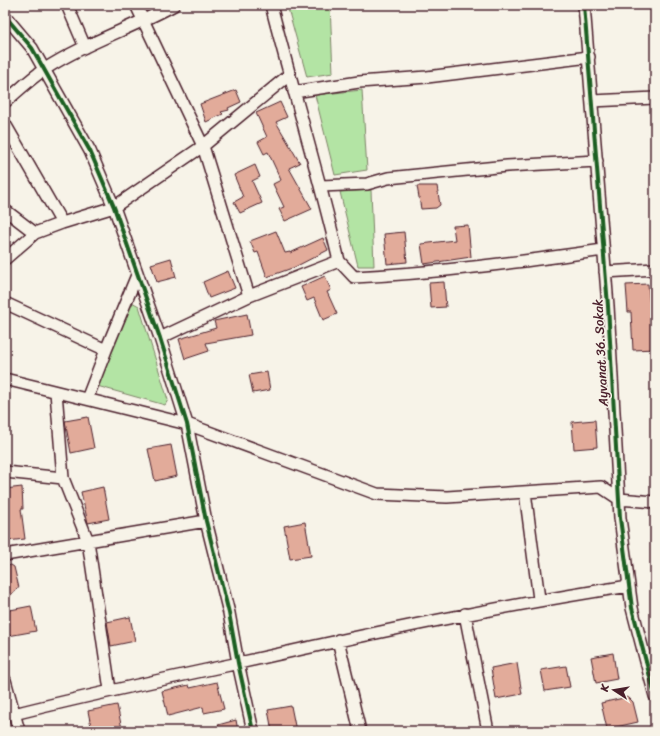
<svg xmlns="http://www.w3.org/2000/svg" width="660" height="736" font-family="Sriracha,sans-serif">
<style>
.green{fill:#b3e4a4;stroke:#7e8268}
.building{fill:#e2ab9a;stroke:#4a1f2b}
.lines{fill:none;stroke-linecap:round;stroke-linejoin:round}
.minor-casing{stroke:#4a1f2b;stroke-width:14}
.minor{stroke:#f7f3e8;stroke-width:11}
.cycleway-casing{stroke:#f7f3e8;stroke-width:6}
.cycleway{stroke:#1b5e20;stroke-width:4}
.labels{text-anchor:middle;stroke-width:3;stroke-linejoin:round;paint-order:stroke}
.street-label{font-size:13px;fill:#4a1f2b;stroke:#f7f3e8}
</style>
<rect width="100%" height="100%" fill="#f7f3e8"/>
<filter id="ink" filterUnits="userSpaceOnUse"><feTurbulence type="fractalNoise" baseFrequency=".025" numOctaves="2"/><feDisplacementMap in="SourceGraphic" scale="8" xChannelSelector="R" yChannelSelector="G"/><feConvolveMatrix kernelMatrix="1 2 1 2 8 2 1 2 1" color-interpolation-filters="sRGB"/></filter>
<g filter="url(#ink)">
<!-- green -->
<path class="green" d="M287,5H330L333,73L307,77Z
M362,90L367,170L335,175L315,95Z
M371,190L374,266H358L340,192Z
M130,301L139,306L168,400L165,405L97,386Z"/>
<!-- building -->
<path class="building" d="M236,90L241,102L228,108L229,110L221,112L223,114L206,122L200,104Z
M280,102L287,117L276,122L300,163L289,168L312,209L285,221L279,209L284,207L273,184L281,180L268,152L264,154L258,142L267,137L256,113Z
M255,165L260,177L252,181L262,203L240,213L234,202L243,197L234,175Z
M417,186H437L440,205L436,208L421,209Z
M468,225L471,257L424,264L421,244L455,240L453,226Z
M276,231L285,253L290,252V253L323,238L328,250L295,267L267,277L258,252L255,253L250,241Z
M404,232L407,262L387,264L384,234Z
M171,258L176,277L157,282L151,264Z
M228,271L235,288L209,298L203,282Z
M325,276L331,290L327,292L337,314L323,320L314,298L307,301L301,287Z
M444,282L446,307L431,308L429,283Z
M648,284L651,321H653L655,349L633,350L631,312H628L626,285Z
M247,314L251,335L206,343L209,351L185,359L179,339L216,328L214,321Z
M267,372L270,390L253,393L249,375Z
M88,417L94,448L71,453L65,421Z
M595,420L597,447L574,449L572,422Z
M171,445L177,476L155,481L148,449Z
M22,487L23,509H21L25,539L7,541L5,522V489Z
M103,487L109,519L88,523L81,492Z
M305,522L311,556L290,559L284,526Z
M11,565L14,567L19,588H17L5,602V567Z
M31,606L36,631L8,636L5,611Z
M130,617L135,641L111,646L107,622Z
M613,653L617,679L596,683L591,657Z
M517,663L522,694L496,699L491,668Z
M566,666L570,687L545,691L541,670Z
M217,682L224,709L204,713L203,707L168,716L162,691L189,685L190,688Z
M628,697L633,702L638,722L607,729L601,703Z
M117,705L122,729L111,731H92L88,711Z
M291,706L296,731H272L268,710Z
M236,720L238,731H220L218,725Z"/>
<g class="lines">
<defs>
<path id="minor" d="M67,5L85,47
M136,5L203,146L249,296
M584,5L608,306L620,518L632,608L655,696
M5,16L32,48L90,151L114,207L160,338L187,424L206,521L229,613L238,663L253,731
M294,92L359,82L427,77L589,57
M592,101L655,98
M5,102C18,91 31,78 45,69C85,43 132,28 174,5
M5,124L62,223
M321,186L367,184L388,178L507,166L597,161
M5,210L35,233
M5,259L35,233L62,223L114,207L203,146L289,75
M339,261L354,277C438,273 520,262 603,250
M605,272L655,269
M5,303L106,350L87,399
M160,338L249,296L339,261C319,175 293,91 271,5
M106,350L137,275
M5,379L187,424L377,494L447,497L601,487L619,499L655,502
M56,392L63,478L88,541L110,690
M5,472L63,478
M525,492L539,599
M5,555L206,521
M465,614L488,731
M338,640L360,731
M5,680L19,731
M14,714C89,695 164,679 239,663C368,634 498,606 629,586"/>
</defs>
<!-- minor casing -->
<use href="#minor" class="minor-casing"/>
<!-- minor -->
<use href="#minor" class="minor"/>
<defs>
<path id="cycleway" d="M584,5L608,306L620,518L632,608L655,696
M5,16L32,48L90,151L114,207L160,338L187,424L206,521L229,613L238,663L253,731"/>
</defs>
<!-- cycleway casing -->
<use href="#cycleway" class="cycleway-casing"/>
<!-- cycleway -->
<use href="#cycleway" class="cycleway"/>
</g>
</g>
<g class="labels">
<!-- street labels -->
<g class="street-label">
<text transform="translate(600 353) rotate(-93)" y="5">Ayvanat 36. Sokak</text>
</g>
</g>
<!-- margin -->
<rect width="660" height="736" fill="none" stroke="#f7f3e8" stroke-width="20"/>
<rect x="10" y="10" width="640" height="716" fill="none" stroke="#4a1f2b" stroke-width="1.5" filter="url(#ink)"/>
<!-- north arrow -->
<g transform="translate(614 690) rotate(282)" stroke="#f7f3e8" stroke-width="3" paint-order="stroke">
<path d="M0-3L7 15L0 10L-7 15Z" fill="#4a1f2b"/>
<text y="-6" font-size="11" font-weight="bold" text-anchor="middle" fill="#4a1f2b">K</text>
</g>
</svg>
